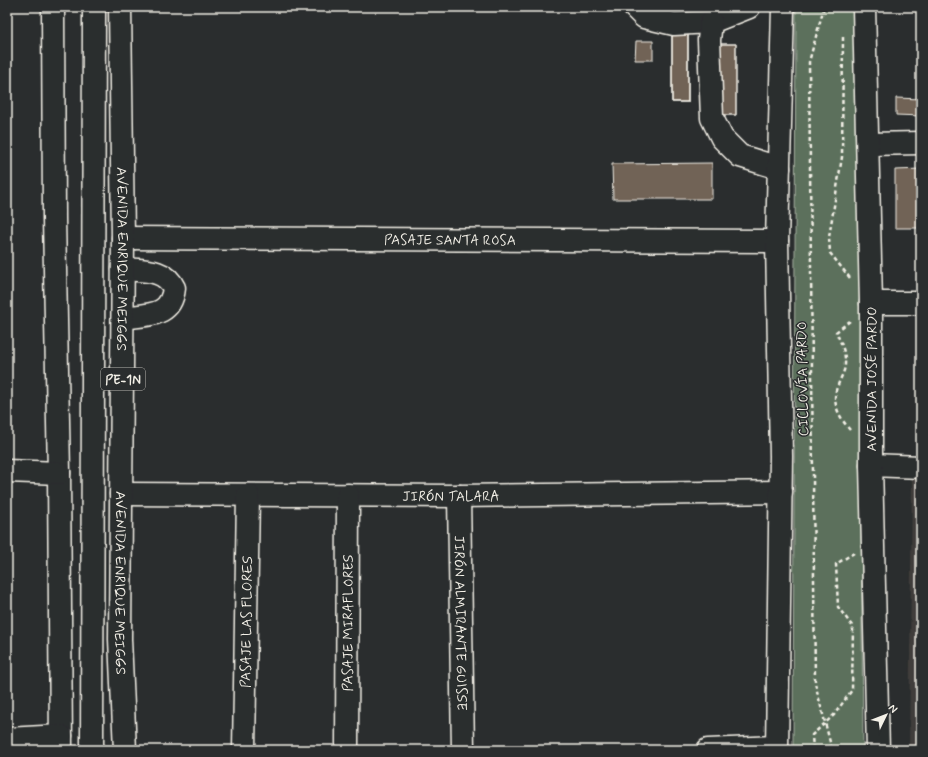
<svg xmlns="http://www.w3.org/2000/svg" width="928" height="757" font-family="Mynerve,sans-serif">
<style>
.built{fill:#3f3d3a}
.green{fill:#5b705c;stroke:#a8b0a2}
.building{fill:#716357;stroke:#f4f1e8}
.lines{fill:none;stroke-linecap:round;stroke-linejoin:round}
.minor-casing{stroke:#f4f1e8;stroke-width:25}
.major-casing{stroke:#f4f1e8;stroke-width:25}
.highway-casing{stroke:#f4f1e8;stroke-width:25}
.path{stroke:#f4f1e8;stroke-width:2.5;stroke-dasharray:4 3;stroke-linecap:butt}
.minor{stroke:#2a2d2e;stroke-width:22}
.major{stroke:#2a2d2e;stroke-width:22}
.highway{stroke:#2a2d2e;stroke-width:22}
.labels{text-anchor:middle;stroke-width:3;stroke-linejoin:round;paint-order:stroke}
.shield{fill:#2a2d2e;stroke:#b7b6b0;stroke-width:1}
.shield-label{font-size:13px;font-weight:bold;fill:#f4f1e8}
.street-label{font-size:14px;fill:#f4f1e8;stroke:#2a2d2e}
</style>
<rect width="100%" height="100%" fill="#2a2d2e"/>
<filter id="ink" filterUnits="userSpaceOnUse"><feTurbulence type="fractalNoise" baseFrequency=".025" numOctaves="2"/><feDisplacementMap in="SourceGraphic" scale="8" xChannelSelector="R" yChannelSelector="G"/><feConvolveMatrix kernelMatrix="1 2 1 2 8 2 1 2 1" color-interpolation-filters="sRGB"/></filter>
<g filter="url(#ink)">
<!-- built -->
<path class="built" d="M912,477H921V750H909Z"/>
<!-- green -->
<path class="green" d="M796,7H857L863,750H793Z"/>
<!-- building -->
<path class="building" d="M672,31H688V102H672Z
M672,31H688V102H672Z
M672,31H688V102H672Z
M636,41H653V60H635Z
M720,44H736V115H720Z
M720,44H736V115H720Z
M896,98L921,99V116L896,115Z
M712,163V199H613L612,164Z
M921,169V228H895V170Z"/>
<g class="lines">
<defs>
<g id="minor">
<path d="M53,7L54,218L59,473L61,750"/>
<path d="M634,7L644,17L674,24L711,22L749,7"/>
<path d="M711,22L709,40L712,118L722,138L740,156L779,168"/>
<path d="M868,144L921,143"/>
<path id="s1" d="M123,238L777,241"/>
<path d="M123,269C143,271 165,268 174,288C171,318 147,314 123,318"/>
<path d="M871,303H921"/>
<path d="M871,465L921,467"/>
<path d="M7,471L59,473"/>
<path id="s2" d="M121,494L459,496L781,492"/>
<path id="s3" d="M459,496L463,750"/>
<path d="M7,739L61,736"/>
<path id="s4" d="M244,750L248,495"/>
<path id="s5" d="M347,750L348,495"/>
<path d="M708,750L777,747"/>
</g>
<path id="major" d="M864,7L871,303V465L878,750
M777,750L781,456L777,241L783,7"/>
<g id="highway">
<path id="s6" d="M120,7L123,238L120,639L125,750"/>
<path d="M92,750L94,7"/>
</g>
</defs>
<!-- minor casing -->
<use href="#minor" class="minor-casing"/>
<!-- major casing -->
<use href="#major" class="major-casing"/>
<!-- highway casing -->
<use href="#highway" class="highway-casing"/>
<!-- path -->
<path class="path" d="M824,7L809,62L815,683L832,750
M843,37L842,157L829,237L830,253L850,278
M850,430C840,418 830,402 838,385C840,379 845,371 845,365C846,352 841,343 836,332L850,321
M813,750L812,735L834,715L852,690L853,627L838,607L836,564L854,553"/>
<!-- minor -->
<use href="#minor" class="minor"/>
<!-- major -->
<use href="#major" class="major"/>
<!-- highway -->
<use href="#highway" class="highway"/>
</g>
</g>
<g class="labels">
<!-- shield labels -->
<rect class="shield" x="101" y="368" width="44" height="22" rx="3"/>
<g class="shield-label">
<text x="123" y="384">PE-1N</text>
</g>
<!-- street labels -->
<g class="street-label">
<text dy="5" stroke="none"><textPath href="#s1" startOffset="327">PASAJE SANTA ROSA</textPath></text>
<text dy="5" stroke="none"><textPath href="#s6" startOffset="252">AVENIDA ENRIQUE MEIGGS</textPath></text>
<text transform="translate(802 379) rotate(-91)" y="5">CICLOVÍA PARDO</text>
<text transform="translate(871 379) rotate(-90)" y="5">AVENIDA JOSÉ PARDO</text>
<text dy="5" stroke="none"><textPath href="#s2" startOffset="330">JIRÓN TALARA</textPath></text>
<text dy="5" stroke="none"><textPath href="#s6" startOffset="576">AVENIDA ENRIQUE MEIGGS</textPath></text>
<text dy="5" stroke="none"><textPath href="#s4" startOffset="128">PASAJE LAS FLORES</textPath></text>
<text dy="5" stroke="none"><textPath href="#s5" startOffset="127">PASAJE MIRAFLORES</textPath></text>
<text dy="5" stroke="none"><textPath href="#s3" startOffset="127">JIRÓN ALMIRANTE GUISSE</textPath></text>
</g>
</g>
<!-- margin -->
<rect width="928" height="757" fill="none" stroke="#2a2d2e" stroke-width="24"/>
<rect x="12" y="12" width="904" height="733" fill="none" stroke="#f4f1e8" stroke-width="1.5" filter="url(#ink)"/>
<!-- north arrow -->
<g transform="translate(886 715) rotate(47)" stroke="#2a2d2e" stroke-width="3" paint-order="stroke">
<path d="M0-3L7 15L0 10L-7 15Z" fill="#f4f1e8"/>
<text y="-6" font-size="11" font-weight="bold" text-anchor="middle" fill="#f4f1e8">N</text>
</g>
</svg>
